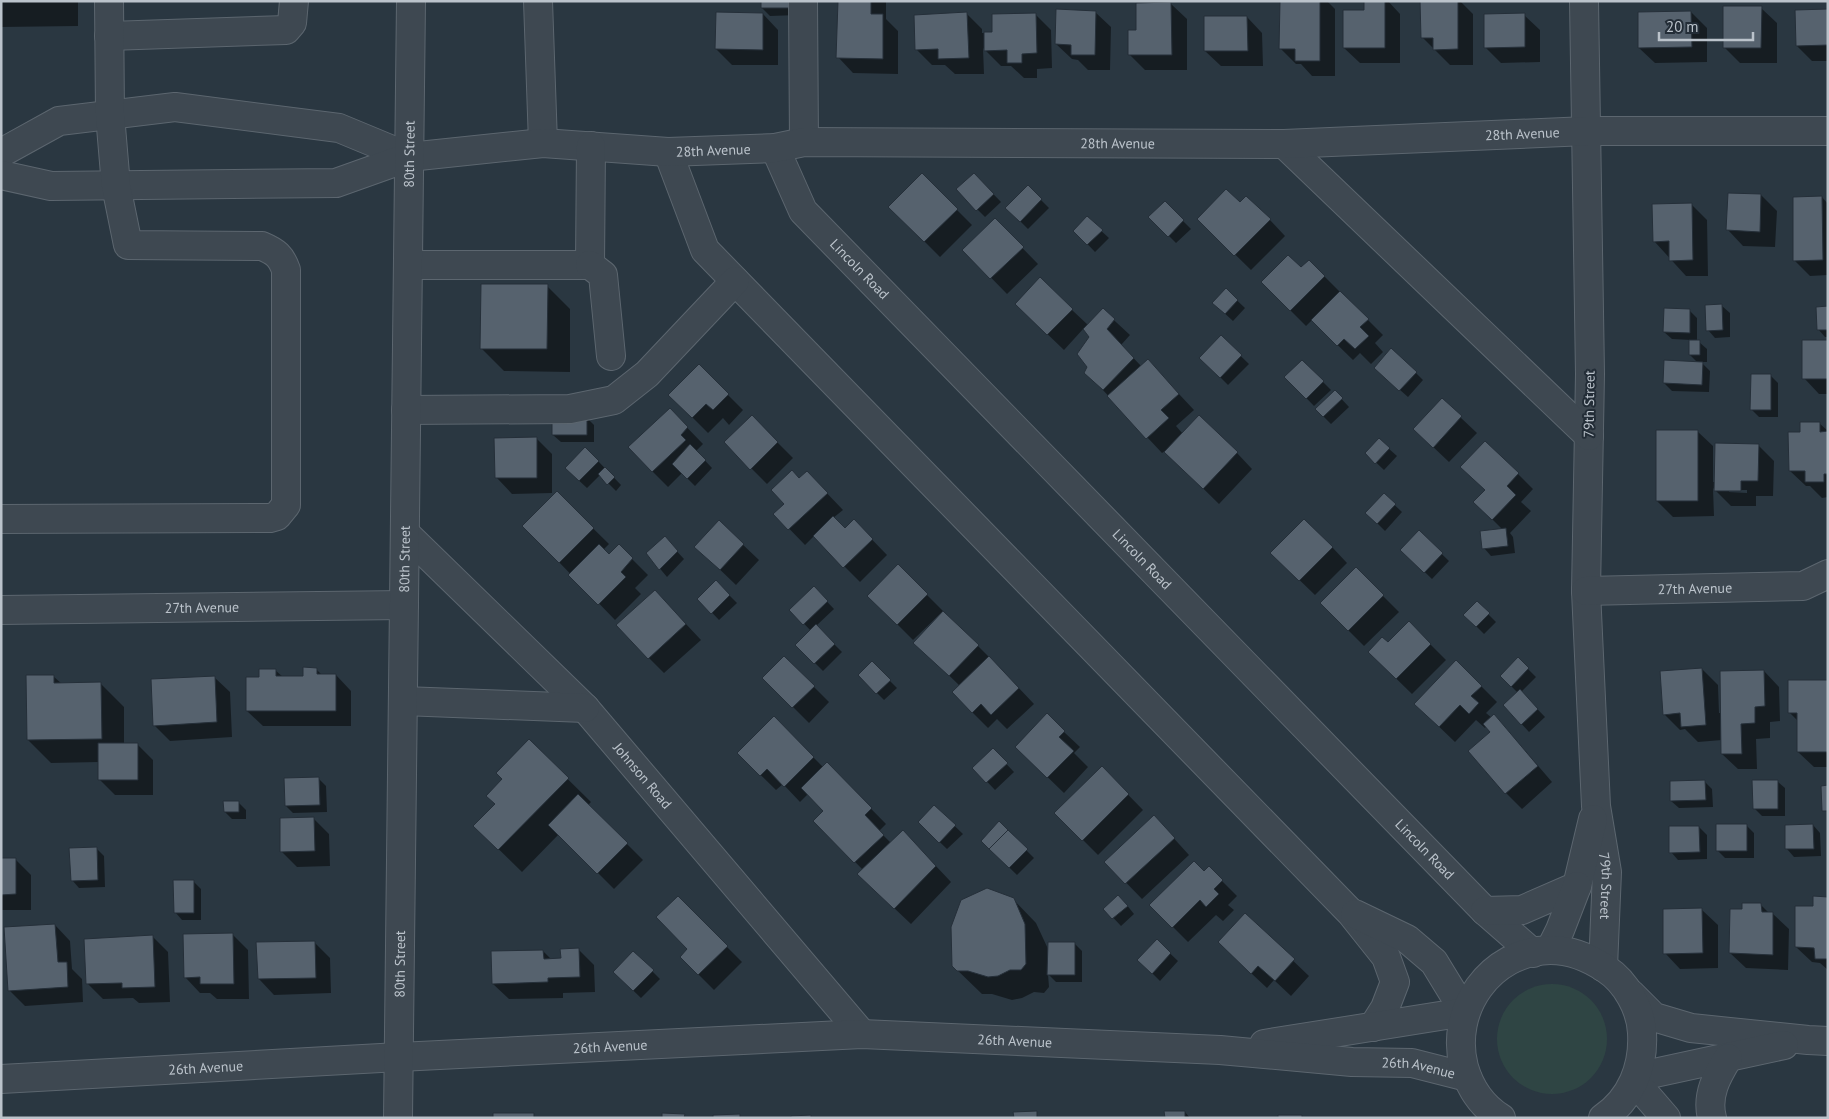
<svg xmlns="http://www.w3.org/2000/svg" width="1829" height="1119" font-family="'PT Sans',sans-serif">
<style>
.green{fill:#2f4544}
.shadow{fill:#0007;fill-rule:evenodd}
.building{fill:#56626e;stroke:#252f39}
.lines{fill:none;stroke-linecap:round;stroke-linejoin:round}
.minor-casing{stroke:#5c666f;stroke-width:30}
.minor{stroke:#3e4851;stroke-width:28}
.labels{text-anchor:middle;stroke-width:4;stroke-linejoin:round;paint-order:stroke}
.street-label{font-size:14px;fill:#bbc3cb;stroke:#232d37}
</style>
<rect width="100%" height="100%" fill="#2a3741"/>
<!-- green -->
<path class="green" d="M1497 1039a55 55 0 1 1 110 0a55 55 0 1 1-110 0Z"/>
<!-- shadow -->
<path class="shadow" d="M1,1H78V26L1,27Z
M797,1L798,15L770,16L762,8Z
M839,1H886V19L898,31V74L853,73L838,57Z
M1281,1H1327L1335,9V76H1312L1301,64H1296L1281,49Z
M1365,1H1388L1400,14V63H1360L1344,48L1365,11Z
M1421,1H1460L1473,14V65H1450L1422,37Z
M1171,4L1187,19V70H1145L1130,55L1138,31Z
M1761,8L1777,23V63H1740L1724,47Z
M1828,11V61H1812L1797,46Z
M1095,12L1111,27L1110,70H1088L1078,60L1072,59L1056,44Z
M1691,12L1707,28V62L1655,63L1639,48Z
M763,14L778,30V65H732L716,49Z
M967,14L982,29V33H994L1035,14L1051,30L1052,68L1037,69V78H1024L1011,66H1001L983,48L984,74H955L945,65H932L917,50Z
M1524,15L1540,30V62L1501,63L1486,48Z
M1247,17L1262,33L1263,66H1221L1205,51Z
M974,174L1001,202L985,217L958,190Z
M922,175L972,225L940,257L890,207Z
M1028,187L1049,208L1028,229L1007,208Z
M1761,195L1777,211L1775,247L1743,246L1728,230Z
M1822,197L1828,204V275L1810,276L1794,260Z
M1165,203L1191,229L1176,243L1150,217Z
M1240,204L1270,220L1285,236L1251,270L1199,219Z
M1691,204L1707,220L1708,276H1686L1654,241Z
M1087,218L1109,238L1095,252L1075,231Z
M995,220L1038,264L1007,294L964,250Z
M1309,261L1383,335L1375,343L1383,352L1371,364L1360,353L1353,360L1312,320L1306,326L1262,282L1301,269Z
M547,286L570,309V372L504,371L481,348Z
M1226,290L1245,308L1233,321L1221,310Z
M1016,304L1072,310L1088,325L1103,310L1130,335L1121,345L1142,367L1148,361L1194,410L1176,426L1183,434L1237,453L1252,469L1219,504L1165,451L1162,453L1101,388L1089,367L1091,337L1084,328L1064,350Z
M1722,306L1730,313V337L1715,338L1708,330Z
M1828,307V337H1825L1818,329Z
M1690,311L1697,318V341L1699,342L1707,349V362H1701L1710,371L1709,392L1672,391L1664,383L1698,363L1690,355L1691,340L1672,339L1664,332Z
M1221,337L1249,364L1228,385L1201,358Z
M1828,341V394H1819L1804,378Z
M1302,361L1331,390L1314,406L1286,377Z
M699,366L743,410L729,425L723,418L708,433L670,395Z
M1416,373L1423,380L1408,397L1383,375Z
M1770,375L1778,383V417H1759L1751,409Z
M1335,392L1349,407L1331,424L1316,409Z
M1442,400L1477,433L1449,462L1430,444Z
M670,410L703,444L696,451L712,468L695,486L682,473L668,487L652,471Z
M586,417L594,425V442H561L553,435Z
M752,417L793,458L767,484L725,442Z
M1819,423L1828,431V497L1822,498L1810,486H1806L1790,471L1801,433Z
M1697,431L1713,446V482H1716L1758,445L1774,461L1773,496H1756V506H1731L1713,488L1714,516L1673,517L1657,501ZM1729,490H1747V493L1729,492Z
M536,438L552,454V493L512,494L497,478Z
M1379,440L1397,456L1384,470L1366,453Z
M598,461L621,485L616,491L600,475L587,488L574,476Z
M1518,474L1533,489L1521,502L1531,511L1510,533L1513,537L1515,553L1491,556L1484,548L1503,530L1475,502Z
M799,480L822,488L843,510L833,518L845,530L854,521L887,555L860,582L814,536L805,545L775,514L786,504Z
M557,493L609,544L603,550L609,556L619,546L648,575L635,588L641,594L615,620L524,526Z
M1384,495L1402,512L1385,531L1367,513Z
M719,522L759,560L736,585L712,562Z
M1419,532L1449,561L1432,579L1402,550Z
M672,546L684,559L667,577L647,553Z
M1332,547L1347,563L1315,595L1287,568Z
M898,566L993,661L1034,704L1007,729L997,719L988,728L972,712L960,686L931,658L941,615L940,614L913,640L869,596Z
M1356,569L1399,612L1364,646L1321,603Z
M716,582L737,603L719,620L699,599Z
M814,588L834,609L816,626L842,652L823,671L797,645L811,631L791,610Z
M1477,603L1496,622L1484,634L1465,615Z
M670,607L701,640L664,673L649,658Z
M1409,623L1446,660L1412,694L1369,652L1388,644Z
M784,657L829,702L809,723L764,678Z
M1518,659L1536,677L1521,692L1545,717L1529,732L1505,706L1518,693L1501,676Z
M872,663L897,688L884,700L859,675Z
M316,669L322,675H336L351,691V726H263L247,711L275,670L283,677H304Z
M1702,669L1718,685L1719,713H1722L1764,671L1779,687L1780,721L1770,722V738L1756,739L1757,769H1738L1722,754V740L1698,742L1685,729L1680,730L1664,714Z
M53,676L62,684H101L124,707V745H138L153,760V795H115L99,779V762L51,763L28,740Z
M214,677L230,692L232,737L170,741L154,725Z
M1828,682V767H1814L1798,752L1799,722L1789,712Z
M1481,686L1497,702L1486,713L1492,718L1493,716L1509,732L1552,782L1522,809L1506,793L1492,732L1487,726L1485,728L1476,720L1455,742L1431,719Z
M774,718L824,768L827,764L886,824L879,831L891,843L903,831L951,882L911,924L874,889L863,870L815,821L825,811L808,794L800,802L783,784L776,790L738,753Z
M1064,732L1080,747L1074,753L1088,767L1064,793L1032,762Z
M529,741L591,802L588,805L643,860L614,889L559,834L522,872L475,826L496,804L504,779Z
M993,750L1014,772L995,790L974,768Z
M1102,768L1143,810L1098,855L1056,813Z
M318,778L326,786L327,812L293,813L286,806Z
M1777,781L1785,788V816H1762L1754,808Z
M1705,782L1712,789L1713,807L1679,808L1671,801Z
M238,802L246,810V819H232L225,812Z
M934,806L963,834L947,849L919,822Z
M314,819L329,834L330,866L297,867L281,851Z
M999,823L1034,858L1017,875L982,841Z
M1813,825L1820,833L1821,856L1794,857L1787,849Z
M1747,826L1754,833V858H1725L1717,850Z
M1699,827L1707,835V859L1678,860L1671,852Z
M1169,833L1189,855L1142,899L1106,862Z
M96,848L104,856L105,887L79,888L72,880Z
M1,849L2,859H15L31,875V910H1Z
M1209,868L1237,896L1228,905L1234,910L1223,921L1216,915L1188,942L1151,905L1204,873Z
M194,882L201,889V920H182L175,912Z
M678,898L742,962L714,990L681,957L689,949Z
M1828,898V970L1820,963L1812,962L1796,947L1814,908Z
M1013,899L1036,923L1049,951L1074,943L1082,951V982H1056L1048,974L1049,987L1044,993L1034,992L1022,998L1012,1000L992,994H982L953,966Z
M1126,904L1134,914L1121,926L1105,909Z
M1761,905L1770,914H1773L1789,929L1788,970L1746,968L1730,953L1744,910Z
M1702,910L1718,925V968L1680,969L1665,953Z
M1245,915L1309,976L1291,996L1274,980L1267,988L1235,958Z
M55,925L70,941L72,969L82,979L83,1002L25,1006L9,990Z
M232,934L248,950L249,999H217L210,993H200L185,977Z
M152,936L168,952L170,1002L139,1003L133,998L103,999L88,984Z
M1157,941L1178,961L1160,981L1139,960Z
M314,942L330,958L331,993L274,995L259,979Z
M578,949L594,965L595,992L563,993V998L509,999L493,984L543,951L552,960H562Z
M633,952L660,979L641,998L614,972Z
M1185,1112L1190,1118H1166Z"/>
<!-- building -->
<path class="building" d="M761,1H790L791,8H761Z
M838,1H871V14H883V59L836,58Z
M1280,1H1320V61H1295V49H1279Z
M1364,1H1385V48H1343V10H1364Z
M1420,1H1458V49L1433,50V38H1421Z
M1171,2L1172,55H1128V30H1136V3Z
M1723,6H1762L1761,48H1723Z
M1056,9L1096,11L1095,55H1071V45L1055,44Z
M1828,9V45L1796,46L1795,10Z
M1691,11L1692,47L1638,48V12Z
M716,12L763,13V50L715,49Z
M967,12L969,58L938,59V49L915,50L914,15Z
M1036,13L1037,53L1022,54V63H1007V50L984,51V32H992V14Z
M1525,13V47L1484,48V14Z
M1204,16H1247L1248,51H1204Z
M922,173L958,209L924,242L888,207Z
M974,173L994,194L976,211L956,189Z
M1028,185L1042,199L1020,222L1005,208Z
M1226,189L1240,202L1246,196L1271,219L1234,256L1197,219Z
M1728,193L1761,194L1760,232L1726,230Z
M1822,196L1823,260L1793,261V197Z
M1165,201L1184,220L1168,237L1148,217Z
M1692,203L1693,260L1669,261V241L1653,242L1652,204Z
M1087,216L1103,230L1087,245L1073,231Z
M995,218L1024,247L990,279L962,250Z
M1288,255L1301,267L1309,260L1325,276L1290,311L1261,282Z
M1040,277L1073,309L1047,335L1015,304Z
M481,284H548L547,349H480Z
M1226,288L1238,300L1225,314L1212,303Z
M1340,291L1369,319L1360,327L1369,336L1355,349L1344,339L1337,346L1311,320Z
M1722,304L1723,330L1706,331L1705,305Z
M1828,306V330H1817L1816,307Z
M1103,308L1115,319L1107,329L1134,358L1103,390L1084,373L1087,367L1077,354L1089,337L1083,329Z
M1664,308L1690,309V333L1663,332Z
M1221,335L1242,355L1220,378L1199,358Z
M1689,340H1700V355H1689Z
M1802,340H1828V379H1802Z
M1391,348L1417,372L1399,391L1374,368Z
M1148,359L1179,394L1161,410L1169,418L1146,439L1107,396Z
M1302,360L1324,381L1306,399L1284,377Z
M1664,360L1703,362L1702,385L1663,383Z
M699,364L729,394L713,410L706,404L692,418L668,395Z
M1751,374H1771V410H1750Z
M1335,390L1343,398L1323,417L1315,409Z
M1442,398L1462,416L1433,448L1413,429Z
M670,408L688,427L681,435L686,440L652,472L628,447Z
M752,415L778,442L750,470L724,442Z
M1199,415L1238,452L1203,489L1164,452Z
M552,416H587V435H552Z
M1800,422H1820V432L1828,431V474H1824V482H1805V471H1789L1788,432H1800Z
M1656,430H1698V501H1656Z
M537,437V478H495L494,438Z
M1379,438L1390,448L1375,464L1365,453Z
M1485,441L1519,473L1507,486L1516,495L1492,520L1473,502L1485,490L1460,467Z
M1715,443L1759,444L1758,481H1741V491H1714Z
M690,444L706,460L687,479L672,464Z
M585,447L599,461L579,481L565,468Z
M605,467L615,477L607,485L598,474Z
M792,470L799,478L807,471L828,493L788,530L773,514L784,504L771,490Z
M557,491L594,528L559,563L522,526Z
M1384,493L1396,504L1377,524L1365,513Z
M833,516L845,528L854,519L873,539L843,568L813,536Z
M1304,519L1333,547L1299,581L1270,553Z
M719,520L744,544L720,570L694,547Z
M1506,528L1508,546L1482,549L1480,531Z
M1419,530L1443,553L1424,573L1400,550Z
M665,536L678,551L659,570L646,553Z
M599,544L609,554L619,544L633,558L621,572L626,577L598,605L568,575Z
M898,564L928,594L897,625L867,596Z
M1356,567L1384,595L1348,631L1320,603Z
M716,580L730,595L711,614L697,599Z
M814,586L828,601L803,625L789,610Z
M655,590L686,624L648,659L616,625Z
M1477,601L1490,613L1476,627L1463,615Z
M943,611L979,645L949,676L913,643Z
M1409,621L1431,644L1396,679L1368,652L1382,637L1388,642Z
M816,624L835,644L814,664L795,645Z
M784,656L815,686L792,708L762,678Z
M989,656L1019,688L991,715L981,704L972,713L952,692Z
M1518,657L1529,668L1511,687L1500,676Z
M1456,660L1482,686L1471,696L1479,703L1469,714L1460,705L1439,727L1414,704Z
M872,661L891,680L876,694L858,675Z
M303,667L317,668V674H336V711H246V677H259V669H276V676H303Z
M1702,668L1706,725L1681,727L1680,713L1663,715L1660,671Z
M1764,670L1765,706L1755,707V723L1741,724L1742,754H1721L1720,671Z
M26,675H54V683L101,682L102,739L27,740Z
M215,676L217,722L153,726L151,679Z
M1788,680H1828V752H1797V713H1788Z
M1520,689L1538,709L1521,725L1503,705Z
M1047,713L1065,731L1059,737L1074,751L1047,778L1015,747Z
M1494,714L1538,766L1505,794L1468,751L1490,732L1483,724Z
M774,716L814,757L784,787L767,769L760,776L737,753Z
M529,739L569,778L498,850L473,826L495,804L486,796L502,779L496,773Z
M98,743H138V780H98Z
M993,748L1008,763L986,783L972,768Z
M827,762L872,808L865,815L884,835L854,863L813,821L823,811L801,788Z
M1102,766L1129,794L1082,841L1054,813Z
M319,777L320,805L285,806L284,778Z
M1705,780L1706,800L1670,801V781Z
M1752,780H1778V809H1753Z
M1828,785V811H1822L1821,786Z
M578,794L628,843L597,874L548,825Z
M223,801H239V812H224Z
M934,805L956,825L939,843L918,822Z
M1154,815L1175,838L1125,884L1104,862Z
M314,817L315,851L280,852V818Z
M999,821L1008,830L989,849L981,841Z
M1716,824H1747V851H1716Z
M1813,824L1814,849H1785V825Z
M1669,826H1699L1700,852L1669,853Z
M903,830L936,866L894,909L857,874Z
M1008,830L1028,849L1009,868L989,849Z
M97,847L98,880L71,881L69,848Z
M1,858H16V894L1,895Z
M1194,861L1204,871L1209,866L1223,880L1214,889L1219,894L1206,907L1200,900L1172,928L1149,905Z
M173,880H194V913H174Z
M987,888L1014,898L1025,924L1026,964L1021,970H1010L998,976L988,977L968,971H957L952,966L951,927L961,900Z
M1118,895L1128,906L1112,919L1103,909Z
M678,896L728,946L698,975L680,957L687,949L656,917Z
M1813,896L1828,897V959H1815L1814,948L1795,947V906H1813Z
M1742,903H1761L1762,912H1773V955L1729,953L1730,909H1742Z
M1702,908L1703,953L1663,954V909Z
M1245,913L1295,959L1275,981L1258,966L1251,974L1218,942Z
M55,924L58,962H67L68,987L8,991L4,927Z
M233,933L234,984H200V977L184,978L183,934Z
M153,935L155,987L122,988V983L86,984L84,939Z
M1157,939L1171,953L1152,974L1137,960Z
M315,941L316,978L258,979L256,942Z
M1048,942H1075V975H1047Z
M579,948L580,977L548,978V982L492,984L491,951L543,950L544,959L561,958L560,949Z
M633,951L654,970L633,991L613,972Z
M1037,1111V1118H1014L1013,1112Z
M1164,1111H1185V1118H1165Z
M493,1113H534V1118H493Z
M662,1113L685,1114L684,1118H662Z
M740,1114V1118H713V1115Z
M811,1115V1118H791V1116Z
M1278,1115H1302V1118H1278Z"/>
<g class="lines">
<defs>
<g id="minor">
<path d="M538,1L543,143"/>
<path d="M803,1L804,142"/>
<path id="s1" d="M1584,1L1590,374L1586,591L1596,806L1607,872L1603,967"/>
<path d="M109,36L286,30L292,23L294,1"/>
<path d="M1284,144L1589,436"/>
<path id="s2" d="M775,148L803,211L1485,911L1533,953"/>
<path d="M668,152L705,250L1351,913L1386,957L1395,982L1385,1008L1373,1027"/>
<path d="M1,153L59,121L175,107L339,128L409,157"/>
<path id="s3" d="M1,175L51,186L336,183L409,157L543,143L668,152L775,148L804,142L1284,144L1587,131H1828"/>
<path d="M408,265H590L591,146"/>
<path d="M590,265L603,275L611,356"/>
<path d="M406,410L570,409L614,400L647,374L735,281"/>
<path d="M1,519L270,518L277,516L286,505V270C281,256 276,252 262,246L128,245L116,186L110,115L109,1"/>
<path id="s4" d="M405,533L585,708L862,1034"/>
<path id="s5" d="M1586,591L1803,586L1828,574"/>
<path id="s6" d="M1,610L404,605"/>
<path d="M403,701L585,708"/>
<path d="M1485,911L1522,910L1577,886L1593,819"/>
<path d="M1355,914L1407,939L1434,962L1456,998L1468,1006"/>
<path d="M1550,950L1560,930L1577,886"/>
<path d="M1631,994L1654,1017L1691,1028L1808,1040L1828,1041"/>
<path d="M1264,1044L1465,1012"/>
<path d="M1636,1077L1784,1045"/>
<path id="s7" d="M1,1079L399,1057L862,1034L1220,1050L1352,1062L1412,1063L1467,1077"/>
<path d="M1635,1082L1666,1118"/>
<path id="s8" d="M398,1118L411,1"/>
<path d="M1501,1118C1482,1106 1470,1088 1464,1067C1449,1010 1490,951 1550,950C1571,950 1590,958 1606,969C1626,982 1641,1009 1642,1033C1644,1067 1631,1099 1603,1118"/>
<path d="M1712,1118C1706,1095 1717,1076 1728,1058"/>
</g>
</defs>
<!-- minor casing -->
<use href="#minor" class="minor-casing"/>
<!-- minor -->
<use href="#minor" class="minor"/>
</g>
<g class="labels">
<!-- street labels -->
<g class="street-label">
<text dy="5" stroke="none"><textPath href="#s3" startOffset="1529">28th Avenue</textPath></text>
<text dy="5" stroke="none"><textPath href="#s3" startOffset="1124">28th Avenue</textPath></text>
<text dy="5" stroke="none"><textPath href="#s3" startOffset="719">28th Avenue</textPath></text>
<text dy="5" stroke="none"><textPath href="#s8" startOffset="964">80th Street</textPath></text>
<text dy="5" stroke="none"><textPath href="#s2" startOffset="150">Lincoln Road</textPath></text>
<text transform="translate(1589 404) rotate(-89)" y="5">79th Street</text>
<text dy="5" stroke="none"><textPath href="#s2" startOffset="555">Lincoln Road</textPath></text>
<text dy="5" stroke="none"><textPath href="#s8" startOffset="559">80th Street</textPath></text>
<text dy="5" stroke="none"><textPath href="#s5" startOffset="109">27th Avenue</textPath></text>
<text dy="5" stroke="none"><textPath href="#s6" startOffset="201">27th Avenue</textPath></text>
<text dy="5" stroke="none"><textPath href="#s4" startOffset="340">Johnson Road</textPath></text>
<text dy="5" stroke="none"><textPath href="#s2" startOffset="960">Lincoln Road</textPath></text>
<text dy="5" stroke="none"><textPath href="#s1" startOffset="886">79th Street</textPath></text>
<text dy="5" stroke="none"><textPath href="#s8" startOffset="154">80th Street</textPath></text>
<text dy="5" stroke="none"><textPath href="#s7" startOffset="1015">26th Avenue</textPath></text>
<text dy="5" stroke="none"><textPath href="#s7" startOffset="610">26th Avenue</textPath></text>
<text dy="5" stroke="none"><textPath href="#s7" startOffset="205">26th Avenue</textPath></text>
<text dy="5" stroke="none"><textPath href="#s7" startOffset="1420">26th Avenue</textPath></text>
</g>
</g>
<!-- border -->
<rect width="1829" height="1119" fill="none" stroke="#bbc3cb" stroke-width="5"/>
<!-- scale -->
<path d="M1659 32v8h94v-8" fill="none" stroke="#bbc3cb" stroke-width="2.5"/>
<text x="1666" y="32" font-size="15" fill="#bbc3cb" stroke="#232d37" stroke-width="4" paint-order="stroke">20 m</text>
</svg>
